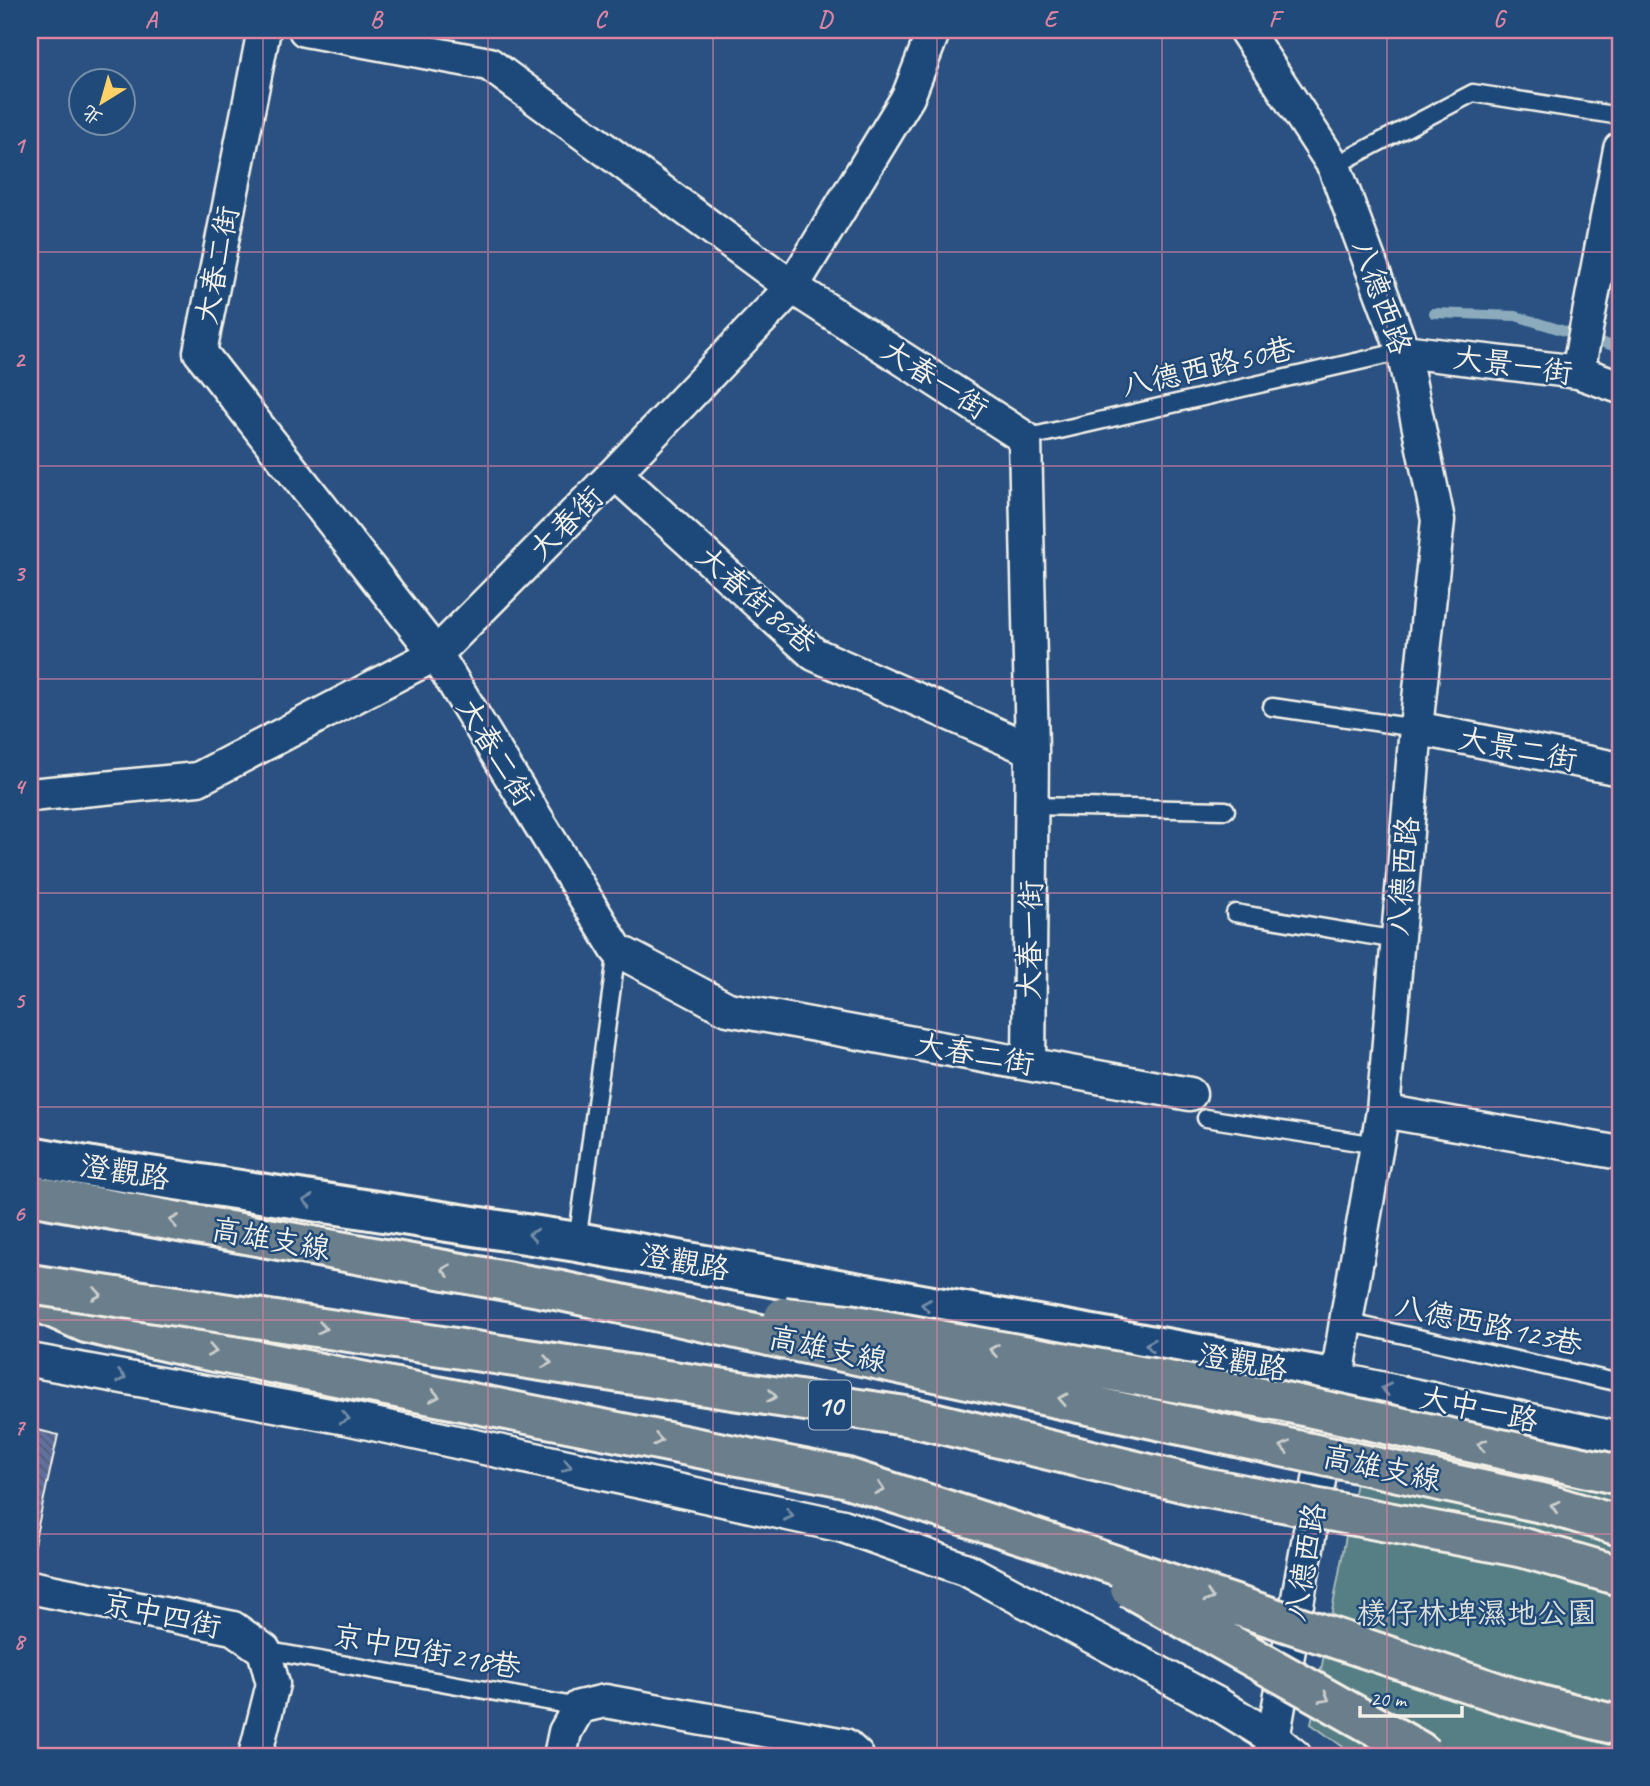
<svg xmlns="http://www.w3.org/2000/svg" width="1650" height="1786" font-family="Caveat,'LXGW WenKai TC',sans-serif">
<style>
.green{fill:#577f85;stroke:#a6b8b6;stroke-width:2}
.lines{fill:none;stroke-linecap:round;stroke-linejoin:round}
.stream{stroke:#8babbd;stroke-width:10}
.building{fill:url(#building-back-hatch);stroke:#f4f1e8;stroke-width:2}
.service-casing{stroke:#f4f1e8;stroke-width:21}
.minor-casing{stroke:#f4f1e8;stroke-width:37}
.tertiary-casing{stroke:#f4f1e8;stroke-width:44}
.motorway-casing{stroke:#f4f1e8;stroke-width:44}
.service{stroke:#1f4a7a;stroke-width:16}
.minor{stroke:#1f4a7a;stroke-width:32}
.tertiary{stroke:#1f4a7a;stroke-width:38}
.motorway{stroke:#6b7e8b;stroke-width:38}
.motorway-bridge-casing{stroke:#f4f1e8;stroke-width:44;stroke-linecap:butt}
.motorway-bridge{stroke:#6b7e8b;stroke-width:38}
.oneway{stroke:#748da6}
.oneway2{stroke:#cbcecc}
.grid{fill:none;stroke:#db84a2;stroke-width:2;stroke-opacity:0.55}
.labels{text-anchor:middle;stroke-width:5;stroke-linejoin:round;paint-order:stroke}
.shield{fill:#1f4a7a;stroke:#b4bfc7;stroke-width:2}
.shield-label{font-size:28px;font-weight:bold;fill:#f4f1e8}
.street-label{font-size:30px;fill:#f4f1e8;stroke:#1f4a7a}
.park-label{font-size:30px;fill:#dce0d9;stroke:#1f4a7a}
.neatline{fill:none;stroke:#db84a2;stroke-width:2.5}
.grid-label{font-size:23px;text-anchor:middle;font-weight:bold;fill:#db84a2}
</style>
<defs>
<pattern id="building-back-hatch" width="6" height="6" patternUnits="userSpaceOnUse" patternTransform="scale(1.75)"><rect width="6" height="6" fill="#5e719e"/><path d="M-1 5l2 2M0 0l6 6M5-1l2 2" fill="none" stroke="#545c72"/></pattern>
</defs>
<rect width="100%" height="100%" fill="#2a5181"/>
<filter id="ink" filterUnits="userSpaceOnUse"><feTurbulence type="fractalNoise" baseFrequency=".0143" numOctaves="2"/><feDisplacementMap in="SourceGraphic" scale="14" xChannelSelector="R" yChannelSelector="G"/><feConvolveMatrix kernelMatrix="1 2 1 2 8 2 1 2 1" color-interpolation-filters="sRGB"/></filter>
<g filter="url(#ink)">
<!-- green -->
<path class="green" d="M1369,1412L1620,1450V1756H1356L1311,1724Z"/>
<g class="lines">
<!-- stream -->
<path class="stream" d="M1434,313L1516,316L1620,348"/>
</g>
<!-- building -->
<path class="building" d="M30,1428L58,1435L30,1562Z"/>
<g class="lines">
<defs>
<path id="service" d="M1334,166L1473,93L1620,116
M1025,438L1403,351
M1272,707L1416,728
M1031,806L1226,810
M1235,913L1397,940
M1206,1118L1377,1145
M577,1242L617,950
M1346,1322L1620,1383
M264,1650L579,1707"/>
<path id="minor" d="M264,30L200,352L436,654L617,950L728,1009L1190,1094
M305,30L489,64L792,287L1025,438L1032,750L1029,1064
M1245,30L1334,166L1403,351L1438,520L1416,728L1383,1111L1346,1322L1337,1379L1270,1756
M1403,351L1578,372L1620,387
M1578,372L1620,149
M615,473L814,654L1032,750
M1416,728L1620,769
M30,795L198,779L436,654L615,473L792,287L908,97L934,30
M1383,1111L1620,1153
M30,1360L346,1418L843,1526L967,1570L1218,1704L1273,1738L1295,1756
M1337,1379L1620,1439
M30,1587L233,1628L264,1650L273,1684L255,1756
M560,1756L565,1732L579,1707L605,1701L845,1745L857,1756"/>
<path id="tertiary" d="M30,1156L98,1168L577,1242L1337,1379"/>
<path id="motorway" d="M30,1195L561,1291
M30,1298L86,1323L190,1347L844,1477L1052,1544
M1514,1698L1620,1726"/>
</defs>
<!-- service casing -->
<use href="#service" class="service-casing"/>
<!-- minor casing -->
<use href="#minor" class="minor-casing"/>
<!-- tertiary casing -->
<use href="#tertiary" class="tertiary-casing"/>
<!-- motorway casing -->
<use href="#motorway" class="motorway-casing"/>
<!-- service -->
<use href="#service" class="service"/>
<!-- minor -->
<use href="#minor" class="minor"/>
<!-- tertiary -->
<use href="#tertiary" class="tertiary"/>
<!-- motorway -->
<use href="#motorway" class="motorway"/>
<defs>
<path id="motorway-bridge" d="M30,1284L912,1417L1203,1487L1524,1548L1620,1576
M561,1291L1551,1505L1620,1526
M784,1317L849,1324L1280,1401L1620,1475
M1052,1544L1514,1698
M1130,1588L1419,1751L1425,1756"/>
</defs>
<!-- motorway-bridge casing -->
<use href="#motorway-bridge" class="motorway-bridge-casing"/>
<!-- motorway-bridge -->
<use href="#motorway-bridge" class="motorway-bridge"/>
</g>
<!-- one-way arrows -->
<defs><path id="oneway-chevron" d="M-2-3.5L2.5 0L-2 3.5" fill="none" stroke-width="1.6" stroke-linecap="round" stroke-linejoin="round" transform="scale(1.75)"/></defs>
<g class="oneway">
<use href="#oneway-chevron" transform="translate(308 1201) rotate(-171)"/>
<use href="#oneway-chevron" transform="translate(533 1235) rotate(-171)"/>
<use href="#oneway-chevron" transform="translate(926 1305) rotate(-170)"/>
<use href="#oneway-chevron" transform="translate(1150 1345) rotate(-170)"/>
<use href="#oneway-chevron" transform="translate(121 1377) rotate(10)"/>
<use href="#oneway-chevron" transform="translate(1386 1389) rotate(-168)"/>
<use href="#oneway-chevron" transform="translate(345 1418) rotate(11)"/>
<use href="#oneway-chevron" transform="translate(567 1466) rotate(12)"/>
<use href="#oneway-chevron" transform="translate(789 1515) rotate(12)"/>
</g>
<g class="oneway2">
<use href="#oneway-chevron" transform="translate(174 1221) rotate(-170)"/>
<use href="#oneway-chevron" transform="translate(446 1270) rotate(-170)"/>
<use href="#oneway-chevron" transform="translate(97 1294) rotate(9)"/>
<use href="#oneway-chevron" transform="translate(322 1328) rotate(9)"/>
<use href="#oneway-chevron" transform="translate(994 1350) rotate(-170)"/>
<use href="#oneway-chevron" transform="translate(212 1351) rotate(11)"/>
<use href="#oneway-chevron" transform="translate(547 1362) rotate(9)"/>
<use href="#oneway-chevron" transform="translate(435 1396) rotate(11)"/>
<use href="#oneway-chevron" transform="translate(772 1396) rotate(9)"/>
<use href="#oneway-chevron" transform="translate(1063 1399) rotate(-168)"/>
<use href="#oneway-chevron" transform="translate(658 1440) rotate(11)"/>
<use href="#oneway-chevron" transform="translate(1482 1445) rotate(-168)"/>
<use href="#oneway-chevron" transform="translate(1285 1447) rotate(-168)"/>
<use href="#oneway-chevron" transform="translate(880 1489) rotate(18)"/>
<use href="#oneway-chevron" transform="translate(1555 1506) rotate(-164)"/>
<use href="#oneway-chevron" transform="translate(1209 1597) rotate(18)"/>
<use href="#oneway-chevron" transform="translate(1325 1698) rotate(29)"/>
</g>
</g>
<!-- grid -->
<path class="grid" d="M263,30V1756M488,30V1756M713,30V1756M937,30V1756M1162,30V1756M1387,30V1756M30,252H1620M30,466H1620M30,679H1620M30,893H1620M30,1107H1620M30,1320H1620M30,1534H1620"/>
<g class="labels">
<!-- shield labels -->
<rect class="shield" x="809" y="1380.5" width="42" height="49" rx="5"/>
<g class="shield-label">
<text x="830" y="1415">10</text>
</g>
<!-- street labels -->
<g class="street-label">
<text transform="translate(217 265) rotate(-79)" y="10">大春二街</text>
<text transform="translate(1382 297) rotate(70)" y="10">八德西路</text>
<text transform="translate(1513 365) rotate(8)" y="10">大景一街</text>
<text transform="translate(1208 367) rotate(-13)" y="10">八德西路50巷</text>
<text transform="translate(935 379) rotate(33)" y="10">大春一街</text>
<text transform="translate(566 523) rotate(-45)" y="10">大春街</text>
<text transform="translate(757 600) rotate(41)" y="10">大春街86巷</text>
<text transform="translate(1518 749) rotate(11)" y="10">大景二街</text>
<text transform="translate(496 752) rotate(59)" y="10">大春二街</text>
<text transform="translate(1403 876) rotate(-85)" y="10">八德西路</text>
<text transform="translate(1030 940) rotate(-89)" y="10">大春一街</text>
<text transform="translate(975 1054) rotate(10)" y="10">大春二街</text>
<text transform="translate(125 1172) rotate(9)" y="10">澄觀路</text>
<text transform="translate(271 1239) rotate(10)" y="10">高雄支線</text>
<text transform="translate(685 1262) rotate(10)" y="10">澄觀路</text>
<text transform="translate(1489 1325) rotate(12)" y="10">八德西路123巷</text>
<text transform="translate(828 1349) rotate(12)" y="10">高雄支線</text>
<text transform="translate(1243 1362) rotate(10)" y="10">澄觀路</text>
<text transform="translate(1479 1409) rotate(12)" y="10">大中一路</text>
<text transform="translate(1382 1468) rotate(12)" y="10">高雄支線</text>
<text transform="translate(1305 1562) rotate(-80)" y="10">八德西路</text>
<text transform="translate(162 1615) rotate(12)" y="10">京中四街</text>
<text transform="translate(427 1651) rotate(10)" y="10">京中四街218巷</text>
</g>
<!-- park labels -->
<g class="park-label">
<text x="1477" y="1623">檨仔林埤濕地公園</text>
</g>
</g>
<!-- margin -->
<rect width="1650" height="1786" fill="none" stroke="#1f4a7a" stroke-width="77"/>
<!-- north arrow -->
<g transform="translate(102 102) rotate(217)"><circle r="33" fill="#1f4a7a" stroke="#748da6" stroke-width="2"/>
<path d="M0-5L12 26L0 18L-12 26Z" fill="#ffd166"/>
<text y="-10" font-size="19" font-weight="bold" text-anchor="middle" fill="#f4f1e8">北</text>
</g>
<!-- scale -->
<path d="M1360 1706v10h102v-10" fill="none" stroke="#f4f1e8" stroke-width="3.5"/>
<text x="1370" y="1706" font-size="21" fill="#f4f1e8" stroke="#1f4a7a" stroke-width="5" paint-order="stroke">20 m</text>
<rect x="38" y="38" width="1574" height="1710" class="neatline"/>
<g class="grid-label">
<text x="151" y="27">A</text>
<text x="376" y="27">B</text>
<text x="600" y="27">C</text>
<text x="825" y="27">D</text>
<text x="1050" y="27">E</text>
<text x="1274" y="27">F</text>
<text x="1499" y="27">G</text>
<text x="19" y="153">1</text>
<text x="19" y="367">2</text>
<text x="19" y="581">3</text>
<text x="19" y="794">4</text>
<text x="19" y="1008">5</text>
<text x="19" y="1221">6</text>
<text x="19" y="1435">7</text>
<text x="19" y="1649">8</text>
</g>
</svg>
